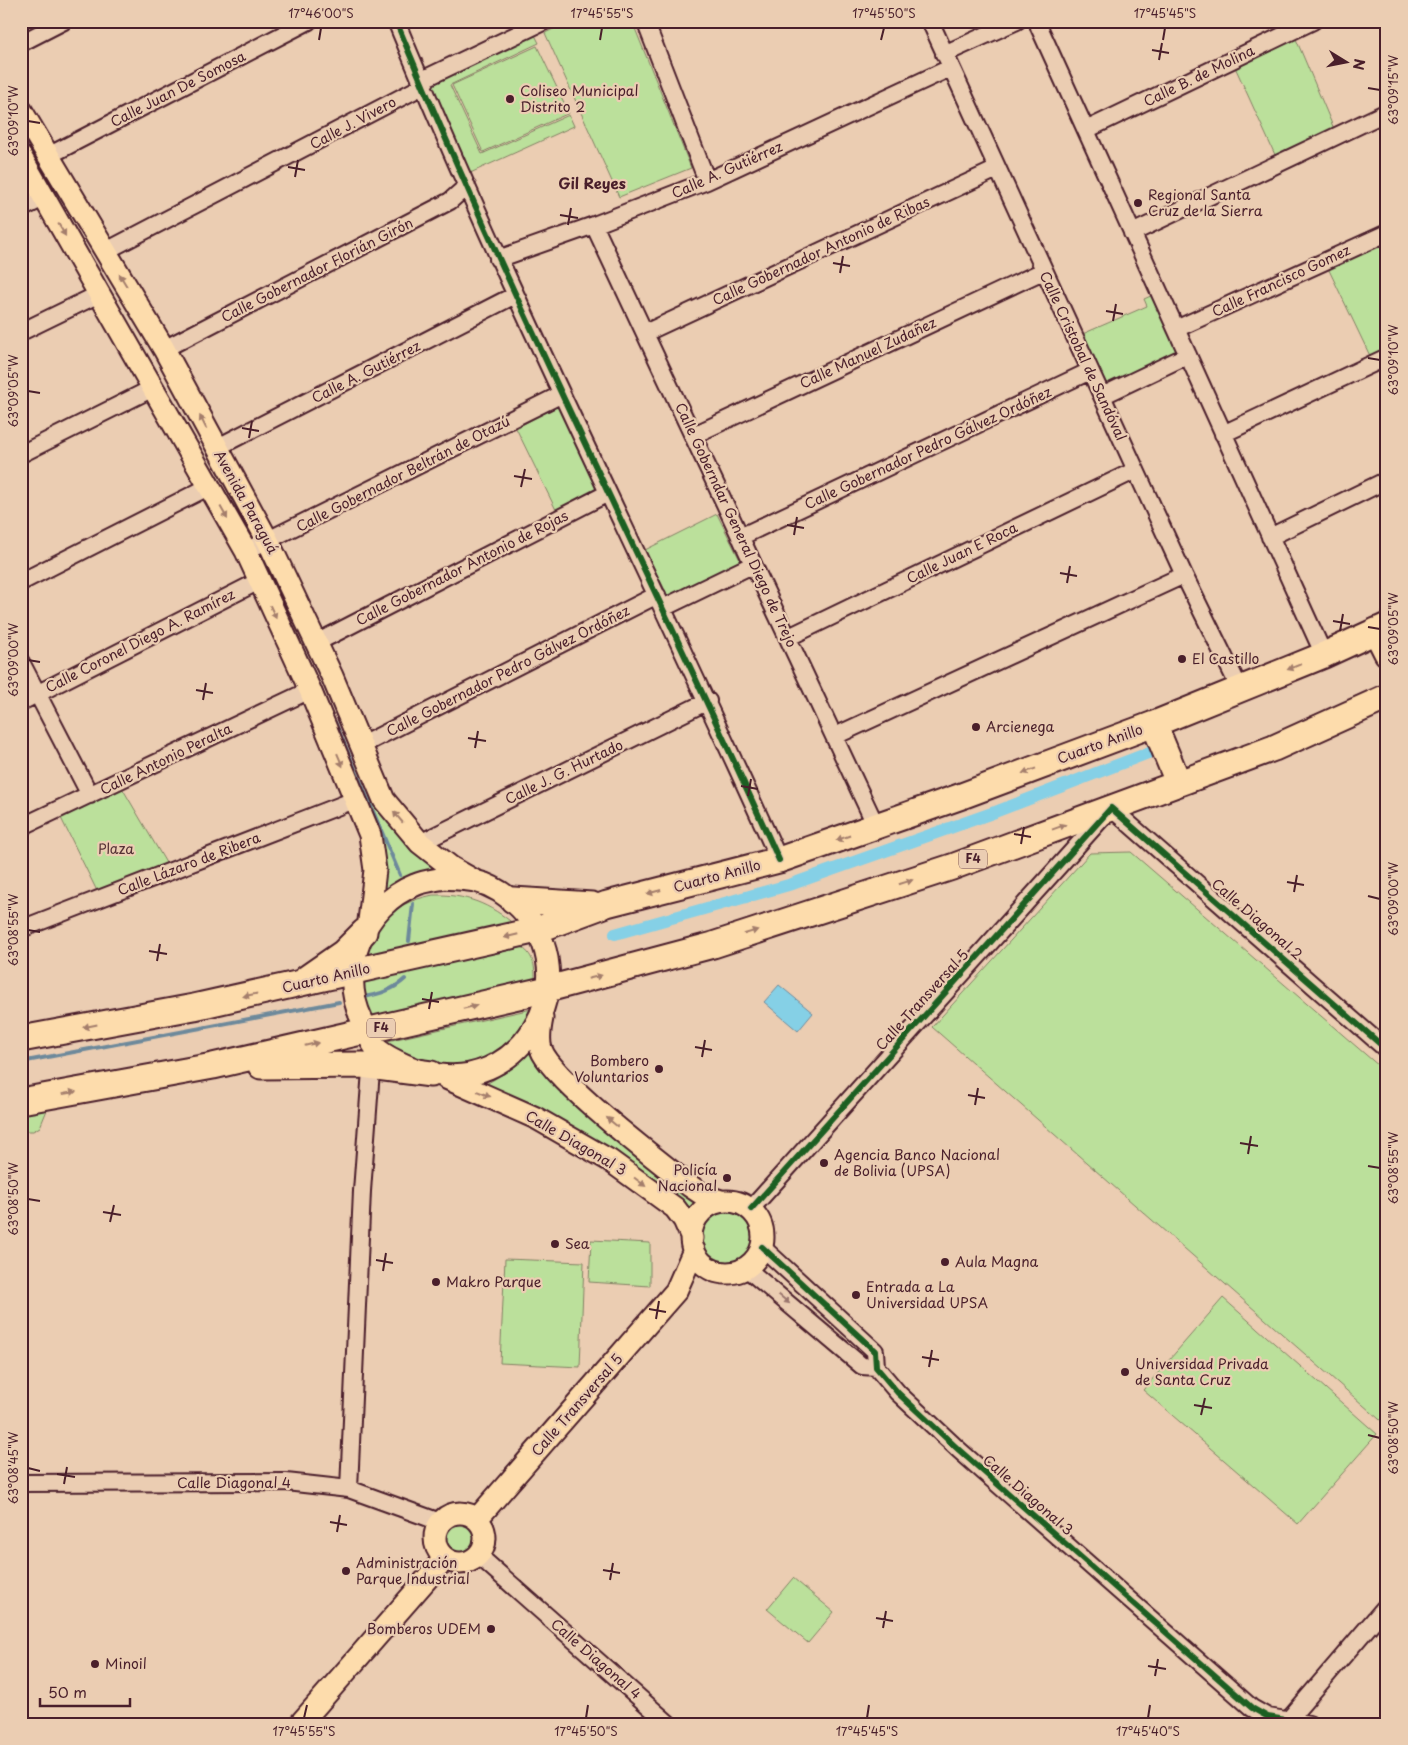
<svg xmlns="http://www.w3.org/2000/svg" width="1408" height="1745" font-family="'Playpen Sans',sans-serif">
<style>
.green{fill:#bbe09b;stroke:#828063}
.water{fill:#85d0e6;stroke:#6d899b}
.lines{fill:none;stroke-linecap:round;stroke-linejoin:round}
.stream{stroke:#6d899b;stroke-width:4}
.canal{stroke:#85d0e6;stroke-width:12}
.minor-casing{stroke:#4a1f2b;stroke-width:20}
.major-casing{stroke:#4a1f2b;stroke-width:25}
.highway-casing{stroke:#4a1f2b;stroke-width:29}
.minor{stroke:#ebcdb2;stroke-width:16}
.major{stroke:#fddcac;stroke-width:21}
.highway{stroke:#fddcac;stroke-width:25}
.cycleway-casing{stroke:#ebcdb2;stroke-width:9}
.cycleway{stroke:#1b5e20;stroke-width:6}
.oneway{fill:#a47e6c}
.oneway2{fill:#9a766e}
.ticks{fill:none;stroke:#4a1f2b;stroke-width:2}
.poi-dot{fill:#4a1f2b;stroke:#ebcdb2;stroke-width:2}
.labels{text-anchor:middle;stroke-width:4.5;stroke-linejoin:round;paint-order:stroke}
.shield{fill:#ebcdb2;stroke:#7a5354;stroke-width:1}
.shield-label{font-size:12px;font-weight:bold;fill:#4a1f2b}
.street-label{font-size:14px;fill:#4a1f2b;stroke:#ebcdb2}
.poi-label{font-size:14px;fill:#4a1f2b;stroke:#ebcdb2;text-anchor:start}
.park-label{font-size:14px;fill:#553236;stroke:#ebcdb2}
.neighbourhood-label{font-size:15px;font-weight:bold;fill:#4a1f2b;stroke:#ebcdb2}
.neatline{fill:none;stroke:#4a1f2b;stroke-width:2}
.ticks-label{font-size:12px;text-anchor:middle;fill:#4a1f2b}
</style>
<rect width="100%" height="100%" fill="#ebcdb2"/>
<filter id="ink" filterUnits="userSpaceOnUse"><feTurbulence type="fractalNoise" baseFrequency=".02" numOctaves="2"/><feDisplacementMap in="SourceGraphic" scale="10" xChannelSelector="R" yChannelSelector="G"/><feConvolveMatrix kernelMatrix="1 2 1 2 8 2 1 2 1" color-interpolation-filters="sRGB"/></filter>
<g filter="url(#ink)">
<!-- green -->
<path class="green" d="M570,21H632L691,168L619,197L545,33Z
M533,31L539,43L450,85L482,154L569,115L574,126L468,174L430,86L437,78Z
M1296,39L1334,129L1276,157L1235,67Z
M537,46L569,113L483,152L452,85Z
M1387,240V351L1371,358L1328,268Z
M1153,295L1181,354L1104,390L1078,336L1147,306L1144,299Z
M558,406L600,492L557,512L516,428Z
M717,514L741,562L669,598L645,550Z
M121,786L169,868L99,895L60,816Z
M369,792L413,847L441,875L378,898L375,823Z
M1131,852L1387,1073V1426L932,1027L1090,853Z
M433,895C466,894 490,904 515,925L362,964C376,924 389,904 433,895Z
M520,946C533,954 535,965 535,979L372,1018L362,989L367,977Z
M532,1009L525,1023L507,1045L474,1066L424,1068L383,1042Z
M533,1049L700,1202L689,1212L481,1087L505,1073Z
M47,1110L40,1127L33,1131H21V1114Z
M701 1237a27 27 0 1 1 54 0a27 27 0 1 1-54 0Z
M591,1240L650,1243V1286L589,1282Z
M505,1259L584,1262L580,1367L500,1363Z
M1223,1298L1377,1434L1298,1524L1143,1390Z
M442 1537a18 18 0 1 1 36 0a18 18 0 1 1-36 0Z
M793,1578L834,1612L808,1643L767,1609Z"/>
<!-- water -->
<path class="water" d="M779,985L813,1013L798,1031L764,1002Z"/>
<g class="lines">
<!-- stream -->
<path class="stream" d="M335,722L400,875
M409,941L413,904
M364,997C380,994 393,990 405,979
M21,1062L339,1002"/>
<!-- canal -->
<path class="canal" d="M615,934L792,884L995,812L1156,750"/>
<defs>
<path id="minor" d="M396,21C513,306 653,579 779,860
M645,21L707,181
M930,21L1184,575L1240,689
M1039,27L1324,655
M21,43L64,21
M944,54L1017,21
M1086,130L1313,21
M48,156L309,21
M21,209L43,198
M594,225L876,826
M1132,233L1387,112
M106,251L423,86L428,77L545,21
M498,259L594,225L707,181L950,68
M1176,329L1387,233
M21,332L99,294
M645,333L997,169
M164,349L450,201L467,186
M1102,396L1188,355
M1223,434L1387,357
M694,435L1043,271
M216,448L515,295
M21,454L153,388
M740,537L1090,371
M1270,537L1387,480
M246,551L560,395
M21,582L210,486
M663,608L752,565
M789,637L1136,470
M316,643L608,493
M21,662L90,795
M21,702L259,581
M835,736L1184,575
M360,746L657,595
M21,827L310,690
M420,843L708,701
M21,929L357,799
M751,1209L1111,808L1387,1050
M762,1247L875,1351L876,1367L898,1393L959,1450L1252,1708L1268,1717L1309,1724
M746,1268L862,1366L876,1367
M21,1483L286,1482L349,1489L440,1522
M349,1489L362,1191L372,1057
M478,1555L669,1724
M1285,1724L1387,1605"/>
<path id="major" d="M21,110L164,349L268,541L332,676L384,800L420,843L452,868L475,881
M21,157L246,551L310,690L370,835L375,870L369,921
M445,878C455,879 466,879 475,881C492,885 508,896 520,908C591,979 519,1101 422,1071C409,1068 384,1056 375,1047C369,1041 366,1027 362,1020C337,969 364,905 415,885C424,881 435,880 445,878Z
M542,1018C540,1028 538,1039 541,1049C552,1080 659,1161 690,1186L705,1196L721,1201
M446,1078L536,1118L609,1160L675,1208L684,1220L692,1238
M691 1237a36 36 0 1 1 72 0a36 36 0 1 1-72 0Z
M435 1538a25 25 0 1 1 50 0a25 25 0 1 1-50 0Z
M477,1519L676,1291L694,1250
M300,1724L445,1558"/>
<path id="highway" d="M1376,631L1387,653
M1154,724L1178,782
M513,900L592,905
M307,978L343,953L364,932
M21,1039L194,1007L537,930L607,904L779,860L959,797L1154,724L1324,655L1387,626
M261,1066L362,1065L431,1074
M21,1101L213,1066L548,989L713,945L952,867L1274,748L1387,697"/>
</defs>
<!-- minor casing -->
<use href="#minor" class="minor-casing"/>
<!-- major casing -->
<use href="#major" class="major-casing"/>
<!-- highway casing -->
<use href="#highway" class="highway-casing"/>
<!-- minor -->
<use href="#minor" class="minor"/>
<!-- major -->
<use href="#major" class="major"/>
<!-- highway -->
<use href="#highway" class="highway"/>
<defs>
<path id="cycleway" d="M396,21C513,306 653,579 779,860
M751,1209L1111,808L1387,1050
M762,1247L875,1351L876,1367L898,1393L959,1450L1252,1708L1268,1717L1309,1724"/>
</defs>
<!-- cycleway casing -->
<use href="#cycleway" class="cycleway-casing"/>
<!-- cycleway -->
<use href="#cycleway" class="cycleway"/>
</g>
<!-- one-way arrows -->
<defs><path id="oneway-solid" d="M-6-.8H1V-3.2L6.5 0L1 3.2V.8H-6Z" transform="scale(1.25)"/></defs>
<g class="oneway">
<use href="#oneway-solid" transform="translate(62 230) rotate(60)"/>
<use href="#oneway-solid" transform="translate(123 280) rotate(-121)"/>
<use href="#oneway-solid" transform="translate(203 422) rotate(-117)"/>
<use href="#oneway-solid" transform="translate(224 513) rotate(61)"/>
<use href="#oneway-solid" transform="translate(273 612) rotate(65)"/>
<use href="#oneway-solid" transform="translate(1294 667) rotate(158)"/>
<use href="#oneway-solid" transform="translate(340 760) rotate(67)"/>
<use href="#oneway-solid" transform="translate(1029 771) rotate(160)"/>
<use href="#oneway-solid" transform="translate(398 817) rotate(-130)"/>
<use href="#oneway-solid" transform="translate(1059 827) rotate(-20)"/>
<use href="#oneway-solid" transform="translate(843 838) rotate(161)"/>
<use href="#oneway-solid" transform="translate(906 882) rotate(-18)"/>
<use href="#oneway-solid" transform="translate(654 892) rotate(165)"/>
<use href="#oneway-solid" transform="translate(751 932) rotate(-18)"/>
<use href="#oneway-solid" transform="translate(511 936) rotate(167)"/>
<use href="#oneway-solid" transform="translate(595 977) rotate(-14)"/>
<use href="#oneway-solid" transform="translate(250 995) rotate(168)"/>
<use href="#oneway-solid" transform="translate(470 1007) rotate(-13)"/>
<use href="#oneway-solid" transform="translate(90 1026) rotate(169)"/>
<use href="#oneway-solid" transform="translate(312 1044) rotate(-13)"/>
<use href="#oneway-solid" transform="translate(69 1093) rotate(-10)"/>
<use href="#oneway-solid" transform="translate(484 1094) rotate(22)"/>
<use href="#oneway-solid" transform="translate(612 1122) rotate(-140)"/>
<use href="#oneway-solid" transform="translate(640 1182) rotate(37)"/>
</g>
<use class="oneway2" href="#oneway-solid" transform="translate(784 1299) rotate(40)"/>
</g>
<!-- ticks -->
<path class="ticks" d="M319,40L321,28M600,40L602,28M881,40L884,28M1163,40L1165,28M1152,50L1169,53M1159,60L1162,43M1368,88L1380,90M28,121L40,123M288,167L305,170M295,177L298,160M560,215L578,218M568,225L571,208M833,263L850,266M840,273L843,256M1106,311L1123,314M1113,321L1116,304M1368,358L1380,360M28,391L40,393M242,428L259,431M249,438L252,421M514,476L532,479M521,487L525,469M787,525L804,528M794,535L797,517M1060,573L1077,576M1067,583L1070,566M1333,621L1350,624M1368,627L1380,629M1340,631L1343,614M28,660L40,662M196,690L213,693M203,700L206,683M468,738L486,741M475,748L478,731M741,786L758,789M748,796L751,779M1014,834L1031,837M1021,844L1024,827M1287,882L1304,885M1294,892L1297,875M1368,896L1380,899M28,930L40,932M149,951L167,954M157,961L160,944M422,999L439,1002M429,1009L432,992M695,1047L712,1050M702,1057L705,1040M968,1095L985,1098M975,1105L978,1088M1240,1143L1258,1146M1248,1154L1251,1136M1368,1166L1380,1168M28,1199L40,1201M103,1212L121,1215M110,1222L114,1205M376,1260L393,1263M383,1271L386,1253M649,1309L666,1312M656,1319L659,1301M922,1357L939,1360M929,1367L932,1350M1194,1405L1212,1408M1201,1415L1205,1398M1368,1435L1380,1438M28,1468L40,1471M57,1474L75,1477M64,1484L67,1467M330,1522L347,1525M337,1532L340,1515M603,1570L620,1573M610,1580L613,1563M876,1618L893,1621M883,1628L886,1611M1148,1666L1166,1669M1155,1676L1158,1659M304,1718L307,1705M586,1718L588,1705M867,1718L869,1705M1148,1718L1150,1705"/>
<!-- markers -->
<g class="poi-dot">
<circle cx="510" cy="99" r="5"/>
<circle cx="1138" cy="203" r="5"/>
<circle cx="1182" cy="659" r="5"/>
<circle cx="976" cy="727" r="5"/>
<circle cx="659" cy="1069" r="5"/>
<circle cx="824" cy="1163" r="5"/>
<circle cx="727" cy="1178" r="5"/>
<circle cx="555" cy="1244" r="5"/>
<circle cx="945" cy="1262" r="5"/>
<circle cx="436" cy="1282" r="5"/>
<circle cx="856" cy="1295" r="5"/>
<circle cx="1125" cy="1372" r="5"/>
<circle cx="346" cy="1571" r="5"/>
<circle cx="491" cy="1629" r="5"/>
<circle cx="95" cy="1664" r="5"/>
</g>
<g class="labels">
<!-- shield labels -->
<g class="shield">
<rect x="959" y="849.5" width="28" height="19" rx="4"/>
<rect x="367" y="1018.5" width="28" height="19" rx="4"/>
</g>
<g class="shield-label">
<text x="973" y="863">F4</text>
<text x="381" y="1032">F4</text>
</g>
<!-- street labels -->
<g class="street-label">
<text transform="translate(1199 76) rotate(-26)" y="5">Calle B. de Molina</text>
<text transform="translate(178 89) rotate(-27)" y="5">Calle Juan De Somosa</text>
<text transform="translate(353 123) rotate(-28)" y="5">Calle J. Vivero</text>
<text transform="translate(727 170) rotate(-24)" y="5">Calle A. Gutiérrez</text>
<text transform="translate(821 251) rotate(-25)" y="5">Calle Gobernador Antonio de Ribas</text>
<text transform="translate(317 270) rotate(-27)" y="5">Calle Gobernador Florián Girón</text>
<text transform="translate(1281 281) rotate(-25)" y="5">Calle Francisco Gomez</text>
<text transform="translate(868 353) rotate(-25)" y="5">Calle Manuel Zudañez</text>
<text transform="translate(1083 356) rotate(65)" y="5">Calle Cristobal de Sandóval</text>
<text transform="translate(366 372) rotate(-27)" y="5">Calle A. Gutiérrez</text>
<text transform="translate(928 448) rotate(-25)" y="5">Calle Gobernador Pedro Gálvez Ordóñez</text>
<text transform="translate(403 474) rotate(-27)" y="5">Calle Gobernador Beltrán de Otazú</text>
<text transform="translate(246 502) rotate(61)" y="5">Avenida Paraguá</text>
<text transform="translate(736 525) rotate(65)" y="5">Calle Goberndar General Diego de Trejo</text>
<text transform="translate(962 553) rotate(-26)" y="5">Calle Juan E Roca</text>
<text transform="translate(462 568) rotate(-27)" y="5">Calle Gobernador Antonio de Rojas</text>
<text transform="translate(140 641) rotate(-27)" y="5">Calle Coronel Diego A. Ramírez</text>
<text transform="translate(508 671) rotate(-27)" y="5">Calle Gobernador Pedro Gálvez Ordóñez</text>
<text transform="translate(1100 744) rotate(-20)" y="5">Cuarto Anillo</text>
<text transform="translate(166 759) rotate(-26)" y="5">Calle Antonio Peralta</text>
<text transform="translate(564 772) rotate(-26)" y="5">Calle J. G. Hurtado</text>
<text transform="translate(189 864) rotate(-21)" y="5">Calle Lázaro de Ribera</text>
<text transform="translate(717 876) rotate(-15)" y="5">Cuarto Anillo</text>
<text transform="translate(1257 919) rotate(41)" y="5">Calle Diagonal 2</text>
<text transform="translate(326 978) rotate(-13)" y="5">Cuarto Anillo</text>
<text transform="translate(922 1000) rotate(-48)" y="5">Calle Transversal 5</text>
<text transform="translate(576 1143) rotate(30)" y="5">Calle Diagonal 3</text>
<text transform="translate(577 1405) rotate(-49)" y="5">Calle Transversal 5</text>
<text x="234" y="1488">Calle Diagonal 4</text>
<text transform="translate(1028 1495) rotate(41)" y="5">Calle Diagonal 3</text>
<text transform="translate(596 1659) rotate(41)" y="5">Calle Diagonal 4</text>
</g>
<!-- poi labels -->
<g class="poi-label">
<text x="520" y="96">Coliseo Municipal<tspan x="520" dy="16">Distrito 2</tspan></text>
<text x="1148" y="200">Regional Santa<tspan x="1148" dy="16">Cruz de la Sierra</tspan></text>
<text x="1192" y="664">El Castillo</text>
<text x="986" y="732">Arcienega</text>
<text x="649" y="1066" text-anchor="end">Bombero<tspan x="649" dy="16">Voluntarios</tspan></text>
<text x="834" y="1160">Agencia Banco Nacional<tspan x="834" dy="16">de Bolivia (UPSA)</tspan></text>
<text x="717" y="1175" text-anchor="end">Policía<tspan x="717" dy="16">Nacional</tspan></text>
<text x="565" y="1249">Sea</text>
<text x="955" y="1267">Aula Magna</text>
<text x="446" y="1287">Makro Parque</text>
<text x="866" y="1292">Entrada a La<tspan x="866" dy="16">Universidad UPSA</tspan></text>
<text x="1135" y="1369">Universidad Privada<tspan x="1135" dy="16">de Santa Cruz</tspan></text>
<text x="356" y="1568">Administración<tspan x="356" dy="16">Parque Industrial</tspan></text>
<text x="481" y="1634" text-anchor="end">Bomberos UDEM</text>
<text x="105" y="1669">Minoil</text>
</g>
<!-- park labels -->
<g class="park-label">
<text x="116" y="854">Plaza</text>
</g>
<!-- neighbourhood labels -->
<g class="neighbourhood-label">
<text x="592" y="189">Gil Reyes</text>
</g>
</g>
<!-- margin -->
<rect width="1408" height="1745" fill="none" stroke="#ebcdb2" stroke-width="55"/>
<!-- north arrow -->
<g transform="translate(1346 62) rotate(100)" stroke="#ebcdb2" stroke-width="4" paint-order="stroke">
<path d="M0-4L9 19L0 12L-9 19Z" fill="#4a1f2b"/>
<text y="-8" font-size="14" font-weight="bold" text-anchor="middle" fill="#4a1f2b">N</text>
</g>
<!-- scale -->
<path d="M40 1698v8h90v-8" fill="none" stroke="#4a1f2b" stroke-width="2.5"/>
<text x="48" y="1698" font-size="15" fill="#4a1f2b" stroke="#ebcdb2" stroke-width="4" paint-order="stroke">50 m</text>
<rect x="28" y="28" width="1352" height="1690" class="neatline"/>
<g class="ticks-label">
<text x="321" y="18">17°46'00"S</text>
<text x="602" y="18">17°45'55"S</text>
<text x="884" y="18">17°45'50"S</text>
<text x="1165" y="18">17°45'45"S</text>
<text transform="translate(1394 90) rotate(-90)" y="4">63°09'15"W</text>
<text transform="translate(14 121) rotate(-90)" y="4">63°09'10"W</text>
<text transform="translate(1394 360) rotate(-90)" y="4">63°09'10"W</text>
<text transform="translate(14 391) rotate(-90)" y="4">63°09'05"W</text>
<text transform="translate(1394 629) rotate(-90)" y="4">63°09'05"W</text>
<text transform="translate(14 660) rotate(-90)" y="4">63°09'00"W</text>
<text transform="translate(1394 899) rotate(-90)" y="4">63°09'00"W</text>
<text transform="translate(14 930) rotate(-90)" y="4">63°08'55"W</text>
<text transform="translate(1394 1168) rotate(-90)" y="4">63°08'55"W</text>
<text transform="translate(14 1199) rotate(-90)" y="4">63°08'50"W</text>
<text transform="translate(1394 1438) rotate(-90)" y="4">63°08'50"W</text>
<text transform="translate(14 1468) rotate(-90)" y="4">63°08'45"W</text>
<text x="304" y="1736">17°45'55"S</text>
<text x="586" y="1736">17°45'50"S</text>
<text x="867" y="1736">17°45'45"S</text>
<text x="1148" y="1736">17°45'40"S</text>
</g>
</svg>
